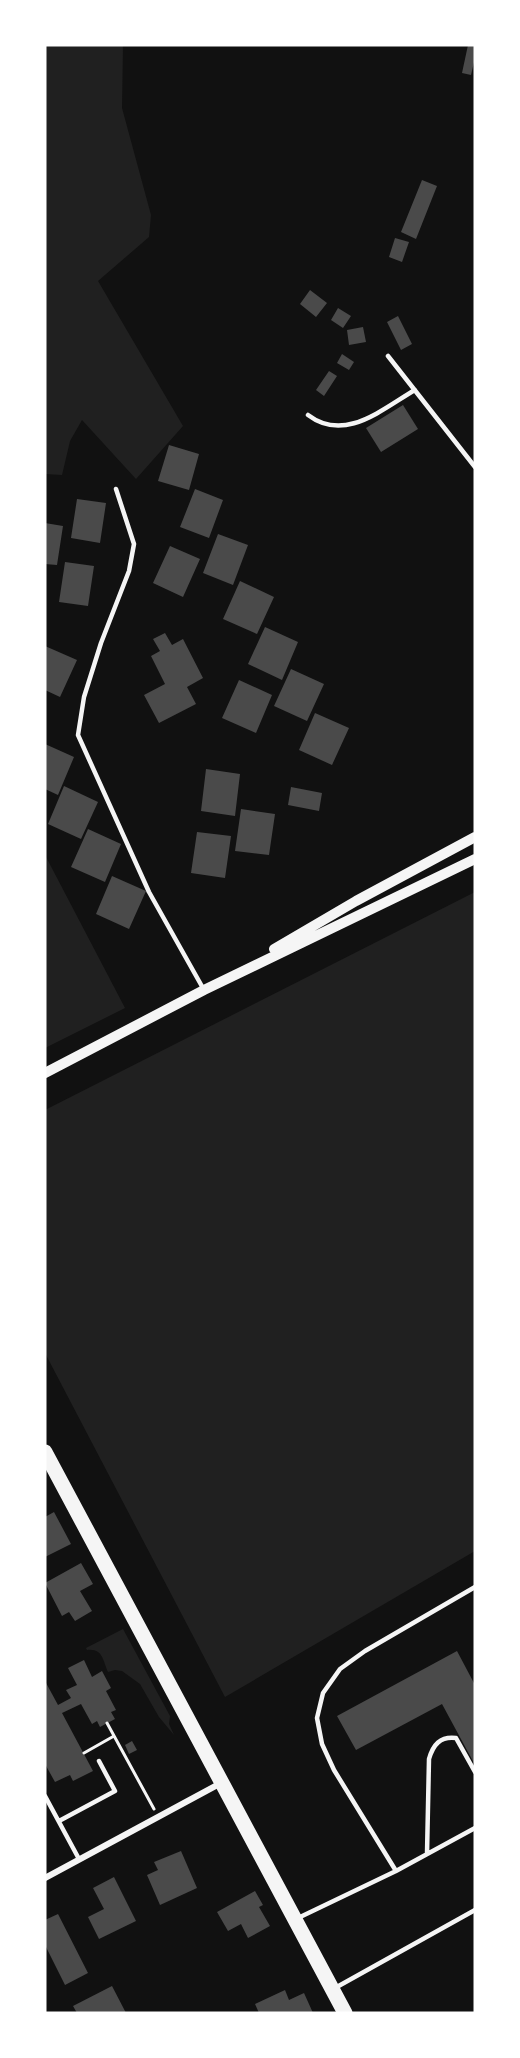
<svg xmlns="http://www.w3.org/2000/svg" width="520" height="2058" font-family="'PT Sans Narrow',sans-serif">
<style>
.green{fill:#202020}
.building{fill:#4a4a4a}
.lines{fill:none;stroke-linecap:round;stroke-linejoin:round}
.path{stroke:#f5f5f5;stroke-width:3}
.service{stroke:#f5f5f5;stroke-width:4.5}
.minor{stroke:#f5f5f5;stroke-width:6}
.tertiary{stroke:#f5f5f5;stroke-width:10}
.trunk{stroke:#f5f5f5;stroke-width:15}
</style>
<rect width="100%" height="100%" fill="#111"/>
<!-- green -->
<path class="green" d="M45,45H123L122,108L151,215L149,237L98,281L183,426L136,479L82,420L70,441L62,475L45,474Z
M45,855L125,1008L45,1048Z
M475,892V1551L225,1697L45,1353V1110Z
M123,1629L170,1716L169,1724L174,1735L159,1717L140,1684L122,1671L115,1670L108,1672C103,1661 103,1648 87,1650L86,1648Z"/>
<!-- building -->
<path class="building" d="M468,45H475V58L471,75L462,73Z
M422,180L437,186L416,239L401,232Z
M395,238L409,242L402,262L389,257Z
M310,290L327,303L316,317L300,304Z
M338,308L351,316L343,328L331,320Z
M398,316L412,344L401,350L387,322Z
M363,327L366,342L349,345L347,330Z
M342,354L354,362L349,370L337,363Z
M329,371L337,376L324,396L316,390Z
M403,405L418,429L381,452L366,428Z
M169,445L199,454L189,490L158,481Z
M195,489L223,500L209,538L180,527Z
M77,499L106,503L100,543L71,538Z
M45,523L63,526L57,565L45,564Z
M218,534L248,545L233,585L203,573Z
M170,546L200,559L183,597L153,583Z
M65,562L94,566L88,606L59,602Z
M240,581L274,597L257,634L223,619Z
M265,627L298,642L282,680L248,664Z
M165,633L172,645L183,639L203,678L187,687L196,704L159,723L144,695L165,684L151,656L160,651L153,639Z
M45,646L77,660L60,697L45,690Z
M291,669L324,684L307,721L274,706Z
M239,680L272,695L256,733L222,718Z
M315,713L349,728L332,765L299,750Z
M45,744L74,757L58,795L45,789Z
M206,769L240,774L235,816L201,811Z
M64,786L98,802L81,839L48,824Z
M291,787L322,793L319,811L288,805Z
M241,809L275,814L269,855L235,851Z
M88,829L121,844L105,882L71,867Z
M197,832L231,836L225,878L191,873Z
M112,876L146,891L129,929L96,914Z
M54,1512L71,1544L45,1557V1517Z
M81,1563L93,1584L80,1591L92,1611L75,1621L69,1612L62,1616L45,1583Z
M457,1651L475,1685V1765L442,1704L356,1750L337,1716Z
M84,1660L92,1677L102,1671L111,1688L106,1691L116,1710L111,1712L115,1719L100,1727L97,1721L92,1724L81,1704L62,1713L93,1771L73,1781L70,1775L55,1782L45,1764V1681L58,1705L71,1698L66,1690L77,1685L68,1668Z
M132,1741L137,1750L129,1754L125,1745Z
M181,1851L197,1888L160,1905L147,1875L158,1870L154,1862Z
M114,1877L136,1921L99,1939L88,1917L104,1909L93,1888Z
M255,1891L263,1905L259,1907L270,1926L248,1938L241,1924L228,1931L217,1912Z
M58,1914L88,1973L65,1985L45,1945V1920Z
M112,1986L126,2013H77L73,2006Z
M285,1990L289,2000L304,1993L313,2013H259L255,2004Z"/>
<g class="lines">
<!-- path -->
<path class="path" d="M107,1723L154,1809
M84,1753L114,1736"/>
<!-- service -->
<path class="service" d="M388,356L475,467
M308,415C345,443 382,409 415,390
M116,489L134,544L129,571L101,643L84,697L78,735L149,892L204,990
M45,1796L79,1859
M59,1821L115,1791L99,1761
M427,1854L429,1759C433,1745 440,1736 456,1738L475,1772
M396,1871L334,1770L322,1744L317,1718L323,1693L340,1669L365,1651L475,1587
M298,1918L396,1871L475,1828
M335,1988L475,1910"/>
<!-- minor -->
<path class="minor" d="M45,1878L221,1783"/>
<!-- tertiary -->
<path class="tertiary" d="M274,949L356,901L475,837
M45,1073L204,990L475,859"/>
<!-- trunk -->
<path class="trunk" d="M45,1452L345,2013"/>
</g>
<!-- border -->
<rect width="520" height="2058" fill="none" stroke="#ffffff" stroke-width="93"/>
</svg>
